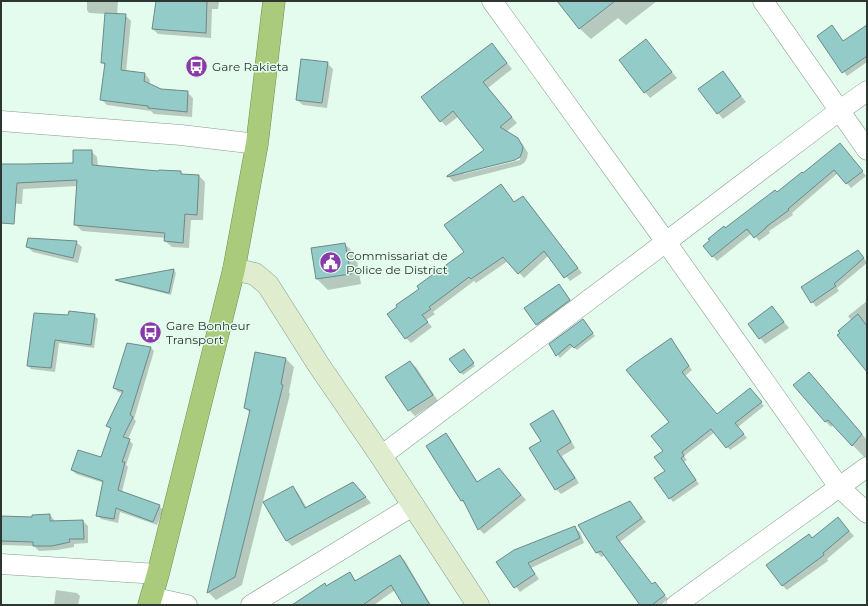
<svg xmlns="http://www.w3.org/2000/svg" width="868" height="606" font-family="Montserrat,sans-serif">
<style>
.shadow{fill:#0003;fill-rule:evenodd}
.building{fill:#92cbc7;stroke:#6e8a88}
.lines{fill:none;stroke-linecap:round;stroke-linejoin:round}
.minor-casing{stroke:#859c8e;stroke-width:21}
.secondary-casing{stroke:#859c8e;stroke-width:23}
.trunk-casing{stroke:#708e4b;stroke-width:23}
.minor{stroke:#fff;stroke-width:20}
.secondary{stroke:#dfecce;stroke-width:22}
.trunk{stroke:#aacb7b;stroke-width:22}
.labels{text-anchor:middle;stroke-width:3;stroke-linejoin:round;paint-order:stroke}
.poi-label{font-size:12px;fill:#2d3630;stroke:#e4fcee;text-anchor:start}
</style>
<rect width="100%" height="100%" fill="#e4fcee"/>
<!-- shadow -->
<path class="shadow" d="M87,1H118L117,15H125L131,21L126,72L145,74L150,80L149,85L160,90L187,92L193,98L192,117L154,114L151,111L107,105L101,99L106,67L102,62L106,14L89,13L87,10Z
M157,1H219L218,9H212L211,38L158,34L153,29Z
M558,1H657L626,25L618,18L591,39L580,29Z
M867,26V62L847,76L819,36L846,46Z
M646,40L677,78L650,98L645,92Z
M497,50L512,69L488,88L517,123L506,132L518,139L523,145L528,153L527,158L525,162L521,165L454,182L448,176L486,150L459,116L446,126L441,121ZM520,158V160L463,174L466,172Z
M327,63L333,69L327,108L303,105L297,100Z
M722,72L746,102L723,119L718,113Z
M844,149L866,176L851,188L838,173L792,213L793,215L769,231L770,233L759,241L752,233L717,261L704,246L725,229L803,174Z
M91,151L97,157L98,167L159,172H180L183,175L199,176L205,182L203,220H191L189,248L172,247L165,241L166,238L82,231L76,225L78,186L23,189L22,204L3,203L1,200V165L74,164Z
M501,186L515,203L523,197L528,202L582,273L570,281L549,255L524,278L508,261L476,283L474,281L433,312L435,314L426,320L432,327L411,343L406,338L421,289L465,253Z
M76,242L82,247L78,263L33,252L27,247Z
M345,244L356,255L361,284L328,290L317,279Z
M862,255L867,263L837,288L839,291L816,307L802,287Z
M174,270L176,273L171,295L119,282L117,280Z
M559,285L575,306L542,330L537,325L526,308Z
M867,301V366L852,321L848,316Z
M777,313L789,328L765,344L749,324Z
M94,315L98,319L94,348L59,343L55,372L31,369L28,365L69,316Z
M583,320L595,336L577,350L573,346L560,358L550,345Z
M671,340L692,370L685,376L717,415L753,393L764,406L738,427L747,438L730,450L715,432L684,456L687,460L684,462L699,484L673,502L656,479L666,471L664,451L671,422Z
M150,347L154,351L134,419L136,421L128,439L133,444L126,465L128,467L122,492L159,506L163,510L157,525L120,512L118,523L101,519L97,515L104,483L76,474L72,470L101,458L111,429L108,426L123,393L118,392L114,388Z
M466,353L475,366L463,375L460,372Z
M286,359L294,367L289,392L290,394L242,585L216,600L208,592L250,413L245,408Z
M410,362L416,367L438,401L415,416L409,410Z
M814,378L867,440V460L833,425L831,427L826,422L795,385Z
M553,412L558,417L575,448L562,456L579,483L561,494L556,489L542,441Z
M446,434L451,440L478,483L499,469L526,500L484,534L479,529L467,506L462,501L427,446Z
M293,487L298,493L307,508L359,489L371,503L292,546L286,540Z
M630,502L646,522L620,542L652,585L655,583L668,599L661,605H642L605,555L601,557L597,552Z
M50,515L55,521H83L88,526V543L74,544V547L57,550L39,551L34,546L1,545V517L33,518Z
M842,523L854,536L827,559L828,561L787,590L782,585L813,539Z
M575,528L580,532L584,543L531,568L539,579L520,592L498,562Z
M400,556L405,561L431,605H404L395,590L374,605H322L350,573L356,581Z
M56,590L77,593L80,596L78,605H54Z"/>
<!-- building -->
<path class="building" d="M156,1H207L206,33L152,29Z
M557,1H615L579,29Z
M105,13L126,14L121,70L145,73L144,81L161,89L188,91L187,112L148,108V106L100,100L105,63H101Z
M832,25L843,41L867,25V56L842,73L817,36Z
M646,39L672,72L644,93L619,60Z
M492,43L507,63L483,82L512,117L500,127L518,138L523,147L522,152L520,157L515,160L447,177V176L484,150L453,111L440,122L421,97Z
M301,59L328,62L322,103L296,100Z
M723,71L741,96L717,114L698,89Z
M840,143L863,171L846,184L834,170L788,209L789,210L766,227V228L754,238L747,229L712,257L703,246L710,240L708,239L724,226L725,228L775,190L777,192L802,172L803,173Z
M73,150H92V165L158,171L159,170L181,171V174L199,175L197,215L185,214L183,243L164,241L165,233L74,225L77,180L17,183L14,224L1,223V164H25L73,163Z
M501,184L514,202L523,196L578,268L564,278L544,251L518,274L503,257L471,279L469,277L429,307L431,309L422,315L428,322L405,339L387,314L397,307L396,305L419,289L417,286L464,252L444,225Z
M28,238L77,241L73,258L26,247Z
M345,243L351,274L316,279L311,248Z
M858,250L864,258L834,284L836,286L811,303L801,287Z
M174,269L169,293L115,280Z
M559,284L570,300L536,325L524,308Z
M772,306L784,322L759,339L748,324Z
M69,311L95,314L91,345L55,340L51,368L27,366L34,313L68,315Z
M858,314L867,326V372L837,335L840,333L838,331Z
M583,319L593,333L574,348L570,344L556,356L549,344Z
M671,338L689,366L682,372L717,414L750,388L762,402L735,423L744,434L726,448L711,429L682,452L684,456L681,458L696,480L669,499L654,478L665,471L654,457L663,451L651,436L669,422L626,370L635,363Z
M127,343L151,347L130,415L133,417L123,437L130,439L122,462H125L118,490L160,505L153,522L116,508L114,519L96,516L103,481L71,470L78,450L101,457L111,428L106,426L123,391L113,388Z
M464,349L474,363L460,373L449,359Z
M255,352L286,358L281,384L283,385L235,577L207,593L250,410L244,408Z
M410,361L433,395L408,411L385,377Z
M809,372L862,434L852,446L828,420L825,422L793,385Z
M553,410L571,442L557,451L575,478L555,490L529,448L541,441L530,424Z
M446,433L477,482L499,468L521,495L478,530L463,500L461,501L426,446Z
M353,482L366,497L286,541L263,502L293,486L305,508Z
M630,501L642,518L616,537L652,584L655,582L665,595L652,605H640L601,551L596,553L578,525Z
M50,514V521L83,520L84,539H69L70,542L52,546H33V542L1,541V516L32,517V515Z
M838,517L849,531L823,553L824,555L782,586L766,565L809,534L812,538Z
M575,526L580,538L528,563L535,574L514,588L496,562L514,550Z
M400,555L430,605H403L391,585L363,605H292L325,583L326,586L350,572L355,581Z"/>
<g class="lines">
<defs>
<path id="minor" d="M492,1L666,242L839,487L867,513
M763,1L867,150
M1,121L181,135L257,144
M381,456L666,242L839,111L867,91
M1,564L158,574
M151,597L187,605
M251,605L414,505
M676,605L867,467"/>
<path id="secondary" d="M234,269L255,274L268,285L318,364L381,456L478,605"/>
<path id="trunk" d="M149,605L158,574L234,269L257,144L274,1"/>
</defs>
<!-- minor casing -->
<use href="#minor" class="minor-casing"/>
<!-- secondary casing -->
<use href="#secondary" class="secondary-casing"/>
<!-- trunk casing -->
<use href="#trunk" class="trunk-casing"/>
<!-- minor -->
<use href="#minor" class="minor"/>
<!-- secondary -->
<use href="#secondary" class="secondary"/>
<!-- trunk -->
<use href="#trunk" class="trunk"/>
</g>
<!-- icons -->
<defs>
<symbol id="bus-disc" viewBox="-11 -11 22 22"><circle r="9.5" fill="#8a39a9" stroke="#e4fcee"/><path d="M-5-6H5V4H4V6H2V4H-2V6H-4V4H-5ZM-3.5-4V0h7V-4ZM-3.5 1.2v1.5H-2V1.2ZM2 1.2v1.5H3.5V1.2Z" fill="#fff"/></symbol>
<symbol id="civic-disc" viewBox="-11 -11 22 22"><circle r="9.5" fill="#8a39a9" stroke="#e4fcee"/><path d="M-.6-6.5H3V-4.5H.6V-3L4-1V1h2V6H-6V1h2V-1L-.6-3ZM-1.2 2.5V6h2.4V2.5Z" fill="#fff"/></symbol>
</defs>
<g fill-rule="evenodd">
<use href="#bus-disc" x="184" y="54" width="25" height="25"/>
<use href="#civic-disc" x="318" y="250" width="25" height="25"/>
<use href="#bus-disc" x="138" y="320" width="25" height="25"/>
</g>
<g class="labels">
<!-- poi labels -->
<g class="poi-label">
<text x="212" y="71">Gare Rakieta</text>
<text x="346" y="260">Commissariat de<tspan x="346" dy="14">Police de District</tspan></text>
<text x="166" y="330">Gare Bonheur<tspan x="166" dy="14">Transport</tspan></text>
</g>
</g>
<!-- border -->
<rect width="868" height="606" fill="none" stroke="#2d3630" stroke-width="4"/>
</svg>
